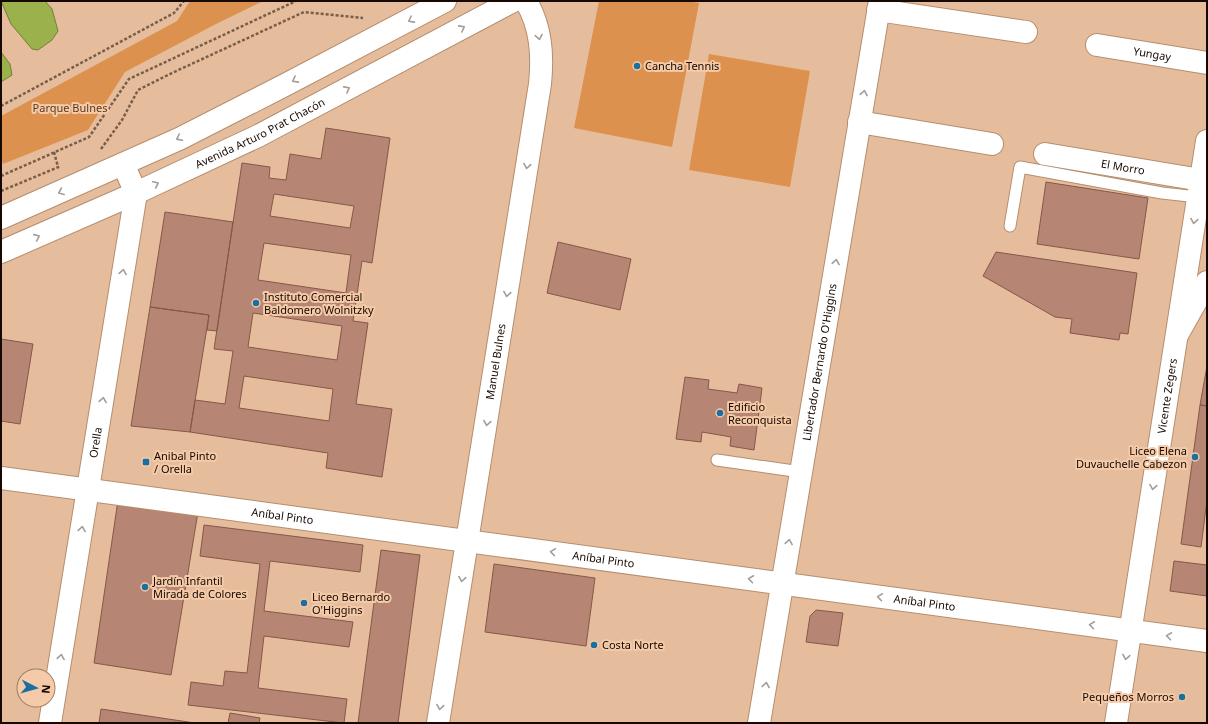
<svg xmlns="http://www.w3.org/2000/svg" width="1208" height="724" font-family="'Noto Sans',sans-serif">
<style>
.green{fill:#dd914f}
.water{fill:#9bb14b;stroke:#737f35}
.building{fill:#b68574;stroke:#855848;fill-rule:evenodd}
.lines{fill:none;stroke-linecap:round;stroke-linejoin:round}
.service-casing{stroke:#b58e6e;stroke-width:13}
.minor-casing{stroke:#b58e6e;stroke-width:24}
.tertiary-casing{stroke:#b58e6e;stroke-width:24}
.primary-casing{stroke:#b58e6e;stroke-width:24}
.path{stroke:#785d49;stroke-width:2.5;stroke-dasharray:3 2;stroke-linecap:butt}
.service{stroke:#fff;stroke-width:11}
.minor{stroke:#fff;stroke-width:22}
.tertiary{stroke:#fff;stroke-width:22}
.primary{stroke:#fff;stroke-width:22}
.oneway{stroke:#a29d99}
.poi-dot{fill:#1b6fa0;stroke:#f4caa8;stroke-width:1.5}
.labels{text-anchor:middle;stroke-width:4;stroke-linejoin:round;paint-order:stroke}
.street-label{font-size:11px;fill:#170901;stroke:#f4caa8}
.poi-label{font-size:11px;fill:#170901;stroke:#f4caa8;text-anchor:start}
.park-label{font-size:11px;fill:#5a391b;stroke:#f4caa8}
</style>
<rect width="100%" height="100%" fill="#e6bd9c"/>
<!-- green -->
<path class="green" d="M190,1H263L214,25L125,72L88,130L3,164L1,157V116L177,21Z
M599,1H688L699,3L672,147L574,128Z
M709,54L810,71L790,187L689,170Z"/>
<!-- water -->
<path class="water" d="M1,1H45L52,9L58,31L52,40L38,50L32,49L11,24Z
M1,52L10,64L12,75L1,82Z"/>
<!-- building -->
<path class="building" d="M326,128L390,138L372,263L362,261L353,321L368,323L356,404L392,409L382,477L326,468L328,453L190,432L195,400L225,404L233,351L214,349L242,163L270,167L269,178L286,180L290,154L321,159ZM274,194L354,206L350,228L270,216ZM264,243L351,255L346,293L258,280ZM253,313L342,326L337,360L248,347ZM244,376L333,389L329,421L239,408Z
M1046,182L1148,198L1139,259L1037,244Z
M165,212L233,222L217,331L207,330L209,315L150,307Z
M558,242L631,259L620,310L547,293Z
M996,252L1137,273L1128,334L1120,333L1119,340L1070,333L1072,319L1055,317L983,276Z
M150,307L209,315L190,432L131,426Z
M1,339L33,344L20,424L1,421Z
M1207,366V406L1200,405Z
M685,377L709,380L708,389L737,393L739,384L762,388L754,450L730,446L731,437L702,432L701,442L676,439Z
M1200,405L1207,406V500L1201,547L1181,544Z
M118,500L198,512L171,675L94,663Z
M204,525L363,545L360,572L270,561L264,611L353,622L349,647L264,636L258,688L347,699L344,723L188,705L191,682L223,686L225,671L247,673L260,564L200,556Z
M381,550L420,555L398,723H358Z
M1174,561L1207,565V596L1170,591Z
M494,564L595,578L586,646L485,632Z
M816,610L843,613L838,646L806,642L810,616Z
M101,709L195,723H99Z
M230,713L260,718L259,723H228Z"/>
<g class="lines">
<defs>
<path id="service" d="M1010,226L1020,167L1162,193L1198,197
M717,460L801,472"/>
<g id="minor">
<path d="M878,10L1026,32"/>
<path id="s1" d="M1097,45L1207,63"/>
<path d="M859,122L992,144"/>
<path id="s2" d="M1045,154L1201,180"/>
<path d="M1177,335L1207,282"/>
<path id="s3" d="M50,723L136,193L123,164"/>
</g>
<g id="tertiary">
<path id="s4" d="M1,478L1207,641"/>
<path id="s5" d="M1116,723L1207,141"/>
</g>
<g id="primary">
<path d="M1,218L179,139L285,85L445,1"/>
<path id="s6" d="M1,252L136,193L258,136L513,1"/>
<path id="s7" d="M438,723L540,84C543,54 541,27 526,1"/>
<path id="s8" d="M759,723L880,1"/>
</g>
</defs>
<!-- service casing -->
<use href="#service" class="service-casing"/>
<!-- minor casing -->
<use href="#minor" class="minor-casing"/>
<!-- tertiary casing -->
<use href="#tertiary" class="tertiary-casing"/>
<!-- primary casing -->
<use href="#primary" class="primary-casing"/>
<!-- path -->
<path class="path" d="M1,106L174,13L184,1
M101,149L122,120L138,90L172,73L304,12L363,18
M54,152L58,167
M1,176L89,137L129,79L296,1
M1,191L61,166"/>
<!-- service -->
<use href="#service" class="service"/>
<!-- minor -->
<use href="#minor" class="minor"/>
<!-- tertiary -->
<use href="#tertiary" class="tertiary"/>
<!-- primary -->
<use href="#primary" class="primary"/>
</g>
<!-- one-way arrows -->
<defs><path id="oneway-chevron" d="M-2-3.5L2.5 0L-2 3.5" fill="none" stroke-width="1.6" stroke-linecap="round" stroke-linejoin="round"/></defs>
<g class="oneway">
<use href="#oneway-chevron" transform="translate(411 20) rotate(152)"/>
<use href="#oneway-chevron" transform="translate(462 28) rotate(-28)"/>
<use href="#oneway-chevron" transform="translate(539 37) rotate(79)"/>
<use href="#oneway-chevron" transform="translate(295 80) rotate(152)"/>
<use href="#oneway-chevron" transform="translate(347 89) rotate(-28)"/>
<use href="#oneway-chevron" transform="translate(864 93) rotate(-80)"/>
<use href="#oneway-chevron" transform="translate(179 138) rotate(154)"/>
<use href="#oneway-chevron" transform="translate(527 166) rotate(99)"/>
<use href="#oneway-chevron" transform="translate(156 184) rotate(-25)"/>
<use href="#oneway-chevron" transform="translate(61 192) rotate(157)"/>
<use href="#oneway-chevron" transform="translate(1194 221) rotate(99)"/>
<use href="#oneway-chevron" transform="translate(37 237) rotate(-24)"/>
<use href="#oneway-chevron" transform="translate(836 262) rotate(-81)"/>
<use href="#oneway-chevron" transform="translate(123 272) rotate(-81)"/>
<use href="#oneway-chevron" transform="translate(507 294) rotate(99)"/>
<use href="#oneway-chevron" transform="translate(103 400) rotate(-81)"/>
<use href="#oneway-chevron" transform="translate(487 423) rotate(99)"/>
<use href="#oneway-chevron" transform="translate(1153 487) rotate(99)"/>
<use href="#oneway-chevron" transform="translate(82 529) rotate(-81)"/>
<use href="#oneway-chevron" transform="translate(789 542) rotate(-81)"/>
<use href="#oneway-chevron" transform="translate(553 552) rotate(-172)"/>
<use href="#oneway-chevron" transform="translate(462 579) rotate(99)"/>
<use href="#oneway-chevron" transform="translate(751 579) rotate(-172)"/>
<use href="#oneway-chevron" transform="translate(880 597) rotate(-172)"/>
<use href="#oneway-chevron" transform="translate(1092 625) rotate(-172)"/>
<use href="#oneway-chevron" transform="translate(1169 636) rotate(-172)"/>
<use href="#oneway-chevron" transform="translate(61 657) rotate(-81)"/>
<use href="#oneway-chevron" transform="translate(1126 657) rotate(99)"/>
<use href="#oneway-chevron" transform="translate(766 685) rotate(-81)"/>
<use href="#oneway-chevron" transform="translate(440 707) rotate(99)"/>
</g>
<!-- markers -->
<g class="poi-dot">
<circle cx="637" cy="66" r="4"/>
<circle cx="256" cy="303" r="4"/>
<circle cx="720" cy="413" r="4"/>
<circle cx="1195" cy="457" r="4"/>
<rect x="142" y="458" width="8" height="8" rx="2"/>
<circle cx="145" cy="587" r="4"/>
<circle cx="304" cy="603" r="4"/>
<circle cx="594" cy="645" r="4"/>
<circle cx="1182" cy="697" r="4"/>
</g>
<g class="labels">
<!-- street labels -->
<g class="street-label">
<text dy="4" stroke="none"><textPath href="#s1" startOffset="56">Yungay</textPath></text>
<text dy="4" stroke="none"><textPath href="#s6" startOffset="285">Avenida Arturo Prat Chacón</textPath></text>
<text dy="4" stroke="none"><textPath href="#s2" startOffset="79">El Morro</textPath></text>
<text dy="4" stroke="none"><textPath href="#s7" startOffset="366">Manuel Bulnes</textPath></text>
<text dy="4" stroke="none"><textPath href="#s8" startOffset="366">Libertador Bernardo O'Higgins</textPath></text>
<text dy="4" stroke="none"><textPath href="#s5" startOffset="331">Vicente Zegers</textPath></text>
<text dy="4" stroke="none"><textPath href="#s3" startOffset="284">Orella</textPath></text>
<text dy="4" stroke="none"><textPath href="#s4" startOffset="284">Aníbal Pinto</textPath></text>
<text dy="4" stroke="none"><textPath href="#s4" startOffset="608">Aníbal Pinto</textPath></text>
<text dy="4" stroke="none"><textPath href="#s4" startOffset="932">Aníbal Pinto</textPath></text>
</g>
<!-- poi labels -->
<g class="poi-label">
<text x="645" y="70">Cancha Tennis</text>
<text x="264" y="301">Instituto Comercial<tspan x="264" dy="13">Baldomero Wolnitzky</tspan></text>
<text x="728" y="411">Edificio<tspan x="728" dy="13">Reconquista</tspan></text>
<text x="1187" y="455" text-anchor="end">Liceo Elena<tspan x="1187" dy="13">Duvauchelle Cabezon</tspan></text>
<text x="154" y="460">Anibal Pinto<tspan x="154" dy="13">/ Orella</tspan></text>
<text x="153" y="585">Jardín Infantil<tspan x="153" dy="13">Mirada de Colores</tspan></text>
<text x="312" y="601">Liceo Bernardo<tspan x="312" dy="13">O'Higgins</tspan></text>
<text x="602" y="649">Costa Norte</text>
<text x="1174" y="701" text-anchor="end">Pequeños Morros</text>
</g>
<!-- park labels -->
<g class="park-label">
<text x="70" y="112">Parque Bulnes</text>
</g>
</g>
<!-- border -->
<rect width="1208" height="724" fill="none" stroke="#170901" stroke-width="4"/>
<!-- north arrow -->
<g transform="translate(36 688) rotate(96)"><circle r="19" fill="#f4caa8" stroke="#9c7d65"/>
<path d="M0-3L7 15L0 10L-7 15Z" fill="#1b6fa0"/>
<text y="-6" font-size="11" font-weight="bold" text-anchor="middle" fill="#170901">N</text>
</g>
</svg>
